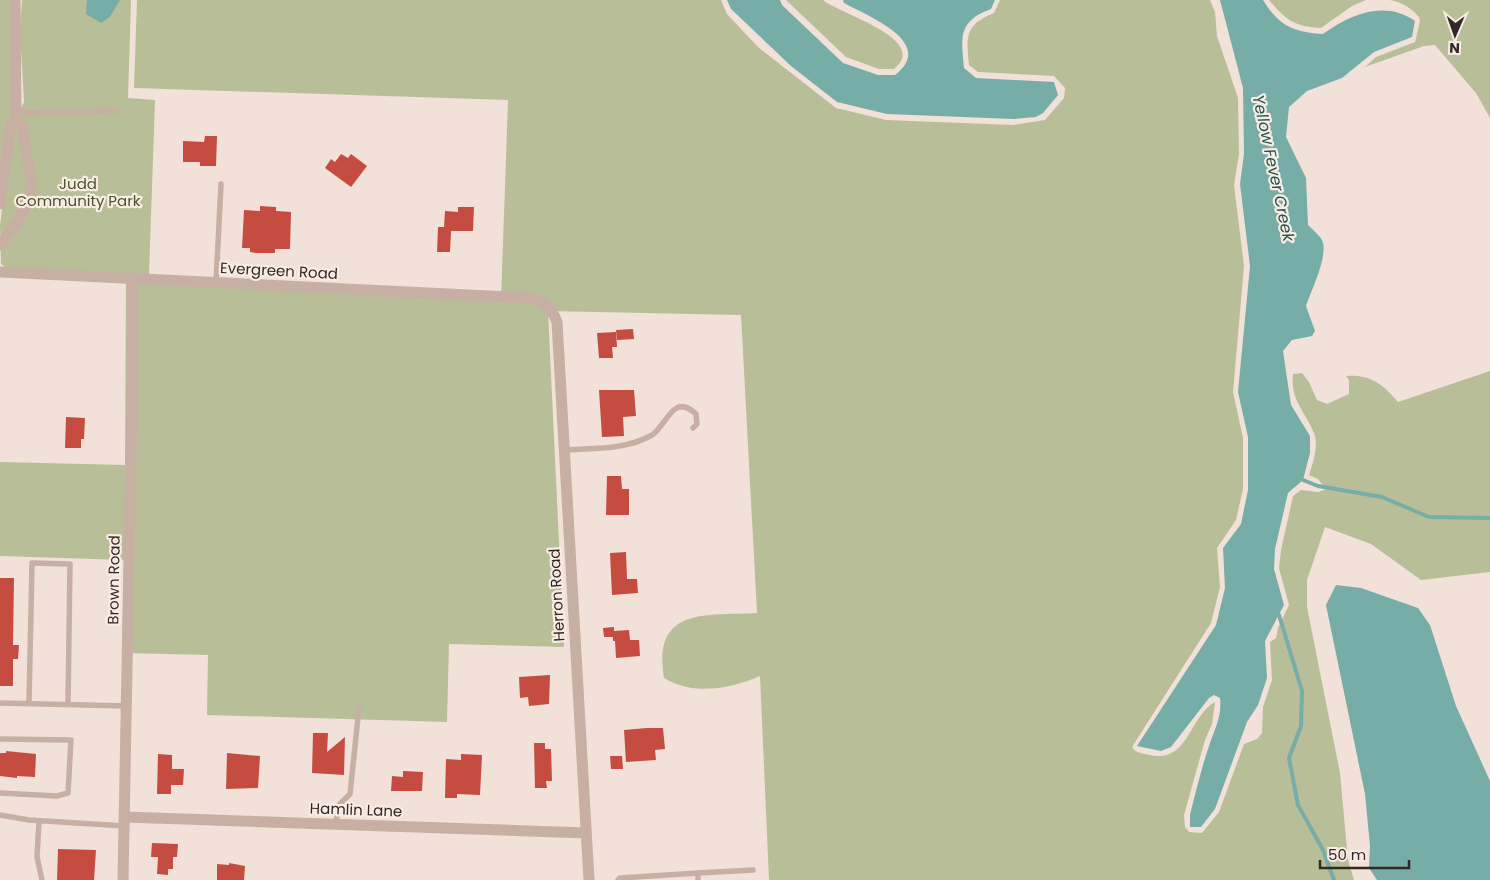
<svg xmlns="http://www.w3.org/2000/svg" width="1490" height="880" font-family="Poppins,sans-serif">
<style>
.green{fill:#b8bf98}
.water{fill:#77ada7}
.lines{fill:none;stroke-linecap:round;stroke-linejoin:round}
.stream{stroke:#77ada7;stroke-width:4}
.building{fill:#c54c41}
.service{stroke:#c8afa4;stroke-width:5.5}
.minor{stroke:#c8afa4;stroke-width:11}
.labels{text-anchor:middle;stroke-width:4.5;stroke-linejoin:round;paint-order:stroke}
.park-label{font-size:15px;fill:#49522a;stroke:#f9ece4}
.street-label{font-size:15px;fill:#342826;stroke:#f9ece4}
.water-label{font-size:16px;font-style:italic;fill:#1c554f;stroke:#f9ece4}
</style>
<rect width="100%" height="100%" fill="#f1e1d8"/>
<!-- green -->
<path class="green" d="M0,0H17L19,101L0,183Z
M22,0H131L128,98L155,100L149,275L7,269L1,264L0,225L8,165L16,119L24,102L20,31Z
M137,0H721L727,14L758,47L836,108L886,120L1013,125L1045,120L1064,98L1065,88L1054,76L978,72L969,65C966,36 965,25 994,13L1000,0H1210L1215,12L1217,36L1238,98L1239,154L1234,185L1244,266L1233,392L1243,438V489L1236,520L1217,548L1220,587L1211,623L1132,747C1135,753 1142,753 1149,755C1189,764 1189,716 1215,702L1212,724L1205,740L1184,815L1185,827L1189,832L1202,833L1219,812L1244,744L1257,739L1262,733L1263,707L1272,680L1270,642L1276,638L1278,628L1289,605L1279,568L1281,550L1293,496L1301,490L1319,492L1326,489L1318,479L1309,475C1313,463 1319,446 1314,433C1305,411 1290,400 1293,374L1302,373L1309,382L1317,400L1327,404L1349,394V380L1346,376C1370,374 1383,384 1398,402L1490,371V572L1421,580L1371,544L1325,527L1307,580V607L1340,773L1348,860L1354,880H769L760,676C729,689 694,696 664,678C652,606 707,616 757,613L741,315L548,311L564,647L449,644L447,722L207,715L208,655L122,653L124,560L0,556V462L125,465L126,283L501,300L508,100L134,88Z
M786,0H823C839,14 931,39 894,69H879L846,57Z
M1269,0H1366L1352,6L1321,28C1294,26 1287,21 1269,0Z
M1390,0H1490V118L1476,93L1435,45L1424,46L1365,67L1376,57L1415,42L1420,21L1419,17C1411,8 1402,2 1390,0Z"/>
<!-- water -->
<path class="water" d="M87,0H120L110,17L101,23L86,14Z
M727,0H780L782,5L843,63L878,75H895C937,43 868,16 844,3L843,0H995L991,9C958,21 961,37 964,68L976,78L1054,82L1058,95L1043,113L1036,117L1014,119L887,114L837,102L791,66L731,9Z
M1220,0H1263C1279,26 1293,32 1323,34C1351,14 1385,0 1415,21L1412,37L1374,52L1342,78L1307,91L1289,107L1286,137L1306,178L1308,225C1313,230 1319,235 1322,240C1329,255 1311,291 1306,306L1315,331L1312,336L1292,340L1283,351L1291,405L1310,436V453L1303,480L1288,493L1275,549L1274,569L1284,605L1265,641L1267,678L1258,705L1247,722L1215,809L1201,827H1190V815C1196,791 1202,766 1210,743C1216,726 1222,715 1220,698L1214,695L1209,698L1171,747L1161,751L1137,746L1216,625L1225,588L1223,548L1241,524L1248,490V437L1238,392L1250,266L1240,184L1244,154L1243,88Z
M1336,585L1361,588L1418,608L1430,625L1456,706L1490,781V880H1377L1369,868L1370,846L1365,794L1326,605Z"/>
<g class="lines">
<!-- stream -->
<path class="stream" d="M1303,480L1318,486L1382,497L1429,517L1490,518
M1279,615L1302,691L1301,726L1289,758L1298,805L1323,850L1334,880"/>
</g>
<!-- building -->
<path class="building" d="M205,136H217L216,166H200V162H183V141L204,142Z
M341,154L348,158L351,154L367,166L351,187L325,168L331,159L335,162Z
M260,206L276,207V211L291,212L290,249H275V253H256L250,252V248H242L244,210L260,211Z
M458,207H474L473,231H451L450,252H437L438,227H444L445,211L458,212Z
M633,329L634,339L617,340L616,330Z
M616,332L617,347H612L613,358H599L597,333Z
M599,390H634L636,416L623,417L624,436L602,437Z
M66,417L85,418L84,439H81V448H65Z
M607,476H621L622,489H629V515H606Z
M626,552L627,579H637L638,593L612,595L610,553Z
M0,578H14L13,645H19L18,659H13V686H0Z
M614,627V631L629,630L630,640H639L640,656L616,658L615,641H613V637H604L603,628Z
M550,675L549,704L529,706L528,697L520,698L519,677Z
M647,728H663L665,749L655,750L656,760L626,762L624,730Z
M313,733H328L327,752L345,737L344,775L312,773Z
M534,743H545V749H551L552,781H546L547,788H535Z
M6,751L36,754L35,777L17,776V778L0,776V753H6Z
M227,753L260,756L258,788L226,789Z
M158,754L172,755V769H184L183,785H171V794H157Z
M461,754L482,755L480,795L457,794V798H445L446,759L461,760Z
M610,756H622L623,769H611Z
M403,771L423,772L422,791H391L392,776L403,777Z
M152,843L178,844L177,857H173V869H168V875L157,874L158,857H151Z
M58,849L96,850L94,880H57Z
M229,863L245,866L244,880H217V864L229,865Z"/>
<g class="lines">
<!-- service -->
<path class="service" d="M16,113L116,111
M216,283L221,184
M564,450C594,448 626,450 652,435C667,425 673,392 696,414L697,424L693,428
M0,703L127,706
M29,703L32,563L70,564L68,704
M0,739L71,740L68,793L57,796L0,793
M0,815L29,820L125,826
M39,821L37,857L42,880
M336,824L338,806L350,794L359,708
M698,873L753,870
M618,880L620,878L698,873V880"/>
<!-- minor -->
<path class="minor" d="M0,204L11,125L16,119L15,0
M0,245C43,190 31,189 22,126L16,119
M0,272L531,298C546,302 551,307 557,322L589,880
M125,817L586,833
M123,880L133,348L132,280"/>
</g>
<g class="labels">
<!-- park labels -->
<g class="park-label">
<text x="78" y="189">Judd<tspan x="78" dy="17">Community Park</tspan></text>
</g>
<!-- street labels -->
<g class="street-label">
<text transform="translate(279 271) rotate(3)" y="5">Evergreen Road</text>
<text transform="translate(114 580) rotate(-89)" y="5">Brown Road</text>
<text transform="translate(557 595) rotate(-93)" y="5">Herron Road</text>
<text transform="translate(356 810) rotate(2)" y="5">Hamlin Lane</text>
</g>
<!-- water labels -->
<g class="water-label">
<text transform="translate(1274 168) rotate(78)" y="6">Yellow Fever Creek</text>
</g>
</g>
<!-- north arrow -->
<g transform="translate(1455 35) rotate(182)" stroke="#f9ece4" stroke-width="4" paint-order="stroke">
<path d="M0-4L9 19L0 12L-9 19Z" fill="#342826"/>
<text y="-8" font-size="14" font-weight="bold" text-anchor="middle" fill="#342826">N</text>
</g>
<!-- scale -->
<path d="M1320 860v8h89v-8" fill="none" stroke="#342826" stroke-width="2.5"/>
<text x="1328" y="860" font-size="15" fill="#342826" stroke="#f9ece4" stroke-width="4" paint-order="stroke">50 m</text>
</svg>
